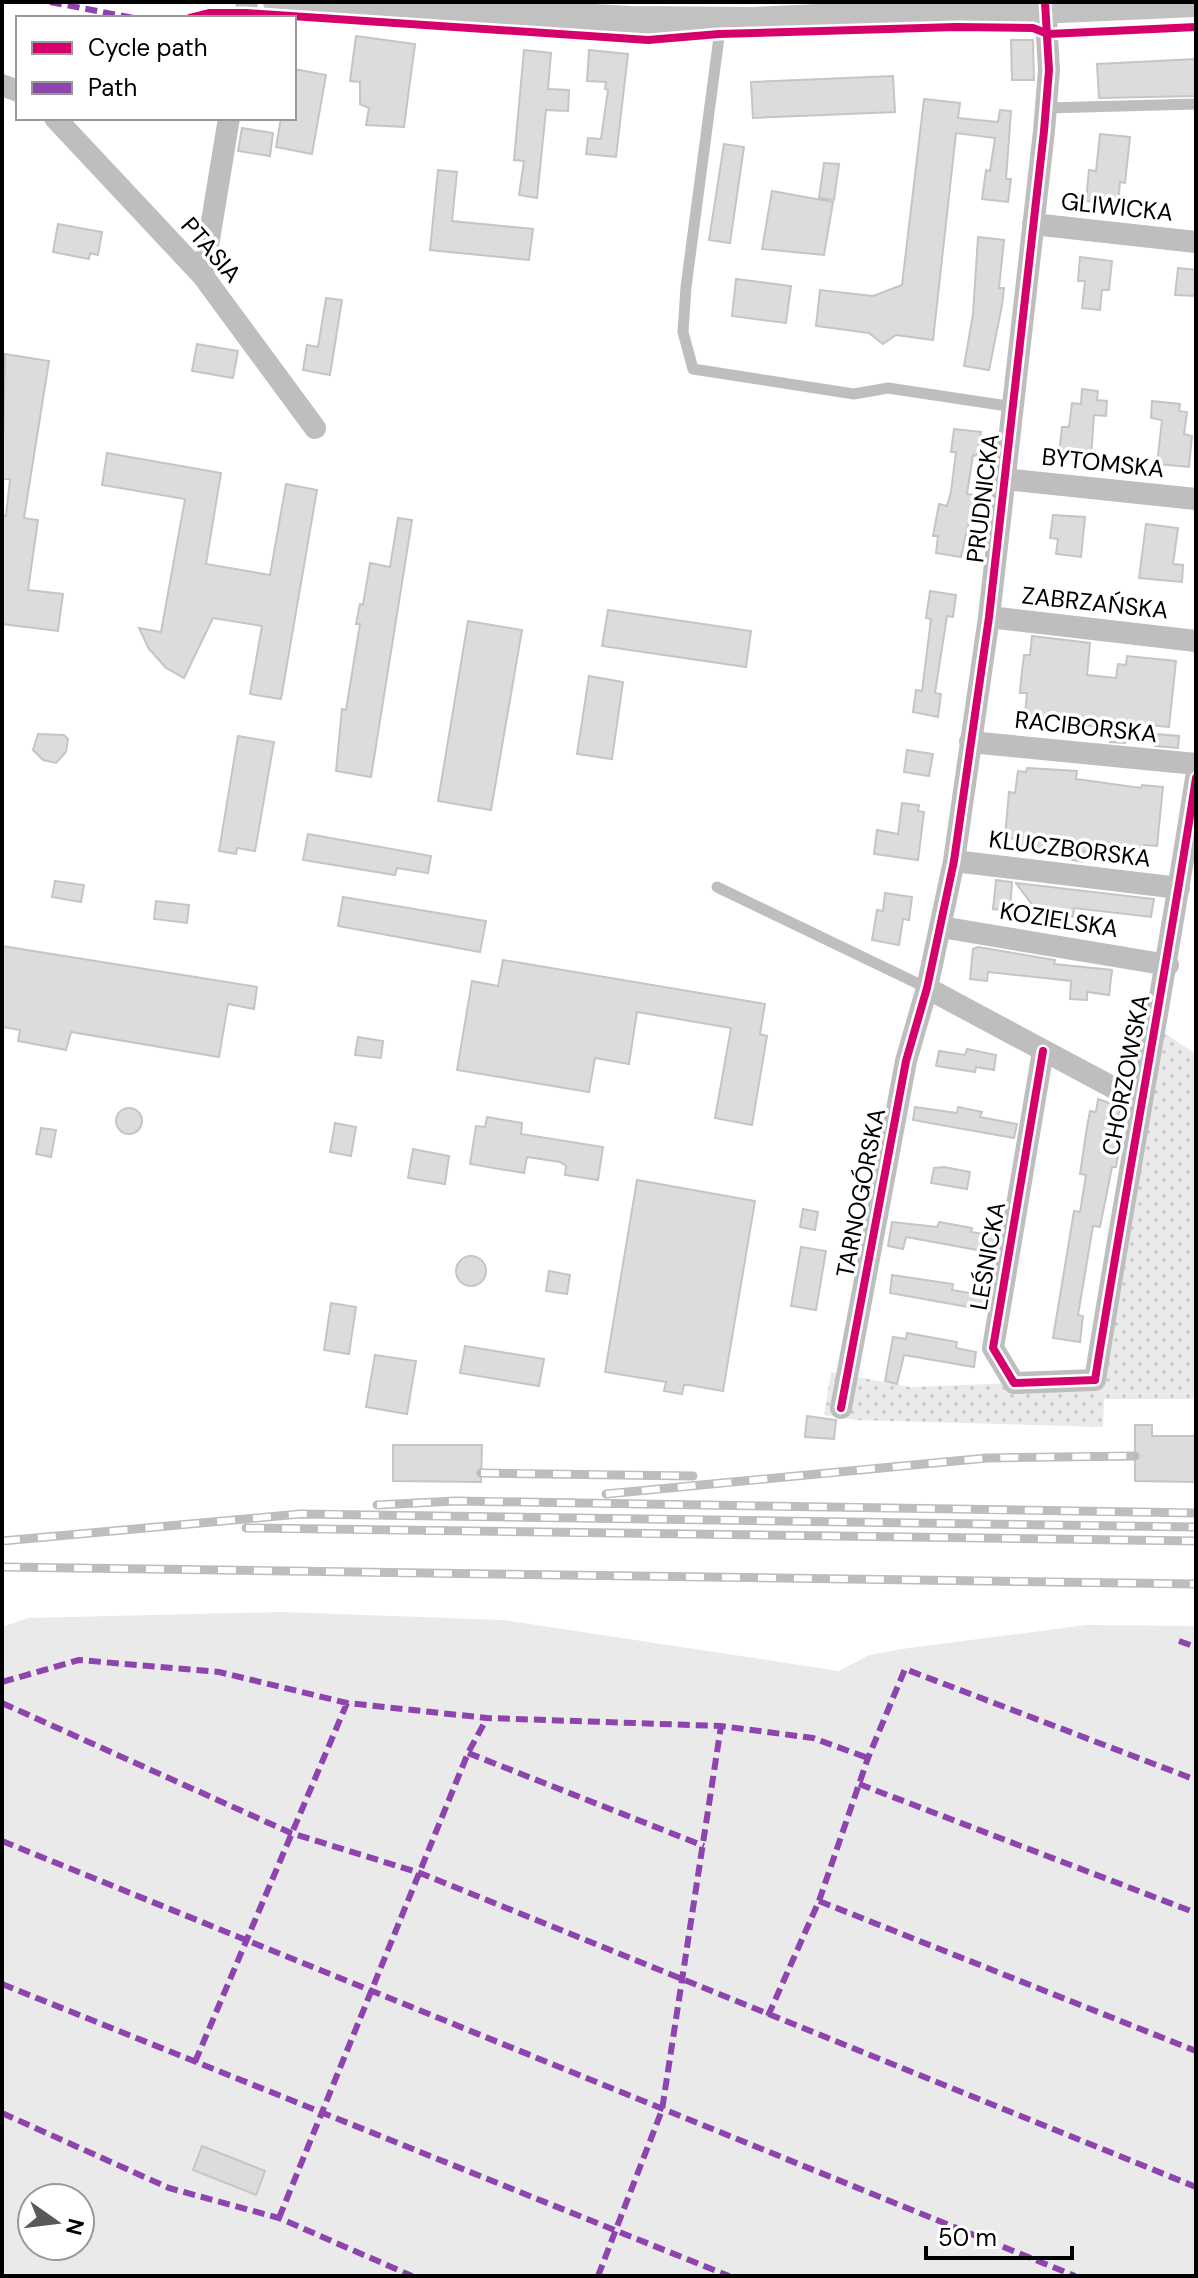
<svg xmlns="http://www.w3.org/2000/svg" width="1198" height="2278" font-family="'DM Sans',sans-serif">
<style>
.grass{fill:url(#grass-dots)}
.garden{fill:#eaeaea;fill-rule:evenodd}
.building{fill:#dcdcdc;stroke:#c5c5c5;stroke-width:2}
.lines{fill:none;stroke-linecap:round;stroke-linejoin:round}
.service{stroke:#bebebe;stroke-width:11}
.minor{stroke:#bebebe;stroke-width:22}
.secondary{stroke:#c1c1c1;stroke-width:30}
.rail-casing{stroke:#bdbdbd;stroke-width:9}
.rail{stroke:#fff;stroke-width:6;stroke-dasharray:18;stroke-linecap:butt}
.quiet{stroke:#8e44ad;stroke-width:6;stroke-dasharray:12 6;stroke-linecap:butt}
.cycleway-casing{stroke:#fff;stroke-width:13}
.cycleway{stroke:#d6006c;stroke-width:8}
.labels{text-anchor:middle;stroke-width:7;stroke-linejoin:round;paint-order:stroke}
.street-label{font-size:24px;fill:#000;stroke:#fff}
</style>
<defs>
<pattern id="grass-dots" width="8" height="8" patternUnits="userSpaceOnUse" patternTransform="scale(2)"><rect width="8" height="8" fill="#eaeaea"/><path d="M2 2h.1M6 6h.1" fill="none" stroke="#c7c7c7" stroke-width="1.8" stroke-linecap="round"/></pattern>
</defs>
<rect width="100%" height="100%" fill="#fff"/>
<!-- grass -->
<path class="grass" d="M1155,1027L1196,1054V1399H1104L1103,1427L855,1420L824,1415L831,1372L910,1387L1095,1380Z"/>
<!-- garden -->
<path class="garden" d="M282,1612L503,1620L839,1671L869,1655L902,1649L1086,1625L1196,1626V2276H2V1627L28,1618ZM32,2198H80V2246H32Z"/>
<!-- building -->
<path class="building" d="M356,36L415,44L404,127L366,125L369,108L360,104V82L350,81Z
M1011,40H1033L1034,80H1012Z
M524,50L551,53L548,89L569,90L568,111L546,110L537,198L519,195L524,161L514,160Z
M589,50L628,54L616,157L586,154L588,138L601,139L608,90L605,89L606,82L587,81Z
M1196,59V96L1099,98L1097,64Z
M294,69L326,75L312,154L276,147L281,118H294Z
M893,76L895,112L753,118L751,82Z
M924,99L960,103L958,118L998,122L1000,110L1011,111L1006,179H1011L1008,202L982,199L986,170L990,171L995,138L956,133L933,340L896,335L883,344L869,333L816,326L820,290L873,296L902,285Z
M242,128L273,133L270,156L238,151Z
M1100,134L1130,137L1125,183L1120,182L1118,205L1086,201L1089,170L1096,171Z
M724,144L744,147L730,243L709,240Z
M824,163L839,164L834,200L819,198Z
M438,170L457,172L452,221L533,229L529,260L430,250Z
M772,191L833,202L824,255L762,249Z
M58,224L102,232L98,255L90,253L89,259L53,252Z
M978,237L1004,240L999,288H1004L1002,305L989,370L964,366L973,314Z
M1080,257L1112,261L1109,290H1102L1100,310L1082,308L1085,281H1078Z
M1178,268L1196,270V296L1175,295Z
M736,279L791,286L786,323L732,316Z
M326,298L342,300L330,375L303,370L307,345L318,347Z
M197,344L238,351L233,378L192,371Z
M5,354L49,361L24,518L38,520L28,590L63,594L58,631L2,624V515L6,516L10,479H2Z
M1082,389L1098,391L1097,400L1107,401L1106,416L1094,415L1091,457L1059,454L1062,427H1069L1072,403L1081,404Z
M1152,401L1180,404L1179,411L1187,412L1184,434L1192,436L1189,467L1157,464L1162,420L1151,418Z
M954,429L981,432L977,456L973,455L967,494L975,495L961,557L936,553L938,536H933L939,504L947,506L951,492L956,452H951Z
M107,453L221,473L206,564L270,575L286,484L317,490L281,699L250,694L262,626L213,618L184,678L166,668L149,649L139,628L161,632L185,499L102,485Z
M1053,515L1085,517L1081,557L1056,554L1058,539L1050,538Z
M398,518L412,520L371,777L336,771L342,709L346,710L360,624H356L360,604L363,605L370,563L390,567Z
M1146,524L1178,528L1173,564L1183,565L1182,582L1139,578Z
M930,591L956,595L953,617L947,616L935,693L941,694L938,717L913,712L916,690L922,691L931,619L926,618Z
M608,610L751,631L746,667L602,646Z
M468,621L522,630L491,810L438,801Z
M1032,636L1090,643L1087,675L1116,678L1118,664L1126,665L1127,656L1176,661L1169,727L1127,723L1125,743L1110,742L1112,728L1082,725L1081,731L1066,729L1067,719L1025,714L1027,693H1020L1021,680L1024,655H1030Z
M589,676L623,682L612,759L577,754Z
M38,734L64,735L68,739L66,752L56,763L43,760L33,750Z
M1156,734L1179,736L1178,748L1155,746Z
M238,736L274,742L255,851L237,848L236,854L219,851Z
M907,750L933,754L929,776L904,772Z
M1027,768L1077,771L1076,779L1141,788L1142,785L1163,787L1157,846L1144,845V850L1114,846L1108,855L1084,851L1083,862L1018,849L1019,841L1005,836L1009,792L1015,793L1018,771L1026,772Z
M902,803L919,805L918,811L924,812L918,860L874,854L877,830L898,834Z
M308,834L431,856L428,873L397,868L395,875L303,860Z
M996,880L1012,882L1010,911L993,909Z
M55,881L84,885L81,902L52,897Z
M1016,883L1154,899L1151,917L1074,908L1073,917L1049,914L1043,919Z
M885,893L912,897L909,920L903,919L899,945L872,940L877,910L883,911Z
M343,897L486,921L480,952L338,926Z
M156,901L189,905L187,923L154,919Z
M2,946L257,987L254,1009L228,1004L219,1057L71,1032L66,1050L18,1041L20,1030L2,1027Z
M978,947L1055,960L1054,964L1112,970L1109,995L1087,992V1000L1070,999L1071,981L1026,976L988,972L987,981L970,979L973,949Z
M503,960L765,1004L760,1034L767,1036L752,1125L715,1118L731,1028L637,1012L629,1064L595,1058L589,1092L457,1070L472,981L498,986Z
M358,1037L383,1041L381,1058L355,1055Z
M967,1049L996,1055L994,1070L976,1067L975,1072L936,1066L939,1051L965,1055Z
M1098,1099L1120,1107L1115,1136L1119,1137L1120,1145L1116,1167H1112L1100,1227L1093,1226L1078,1315L1083,1316L1080,1342L1053,1338L1074,1211L1080,1212L1086,1175L1080,1174L1087,1127L1090,1111L1096,1112Z
M915,1107L957,1113L958,1107L982,1112L980,1117L1017,1124L1014,1138L913,1120Z
M116 1121a13 13 0 1 1 26 0a13 13 0 1 1-26 0Z
M487,1117L522,1123L521,1134L603,1147L598,1180L565,1175L566,1166L560,1162L527,1157L524,1173L470,1164L476,1126L485,1127Z
M335,1123L356,1127L351,1156L330,1152Z
M41,1128L56,1130L51,1157L36,1154Z
M413,1149L449,1156L445,1184L408,1178Z
M944,1167L970,1172L967,1189L931,1183L934,1168Z
M637,1180L755,1201L723,1391L689,1385H684L682,1394L664,1391L666,1382L605,1372Z
M803,1209L818,1212L815,1230L800,1227Z
M892,1222L937,1227L939,1222L972,1228L971,1232L997,1236L994,1253L906,1237L903,1249L888,1246Z
M801,1247L826,1251L816,1310L791,1306Z
M456 1271a15 15 0 1 1 30 0a15 15 0 1 1-30 0Z
M549,1271L570,1275L567,1294L546,1291Z
M892,1275L953,1284L952,1290L987,1296L985,1310L890,1293Z
M331,1303L356,1307L349,1354L324,1350Z
M907,1333L957,1342L956,1348L976,1352L974,1367L904,1355L897,1384L885,1381L893,1337L906,1339Z
M465,1346L544,1359L539,1386L460,1373Z
M375,1355L416,1361L407,1414L366,1407Z
M807,1416L836,1420L834,1439L805,1437Z
M1135,1425H1152V1436H1196V1482L1135,1481Z
M393,1445H482L481,1482L393,1481Z
M202,2146L265,2171L256,2195L193,2170Z"/>
<g class="lines">
<!-- service -->
<path class="service" d="M721,22L686,287L683,332L693,369L854,394L888,388L1014,407
M1046,108L1196,104
M717,887L927,988"/>
<!-- minor -->
<path class="minor" d="M245,18L247,2
M2,85L18,91
M55,118L203,276L315,428
M1033,224L1196,242
M203,276L229,118
M1004,479L1196,499
M989,617L1196,641
M970,742L1196,764
M954,861L1179,888
M941,927L1168,965
M927,988L1140,1102
M1043,1051L993,1348L1014,1383L1095,1380C1127,1179 1165,979 1196,778
M841,1408L906,1061L927,988L954,861L989,617L1044,131L1049,70L1045,2"/>
<!-- secondary -->
<path class="secondary" d="M278,2L631,21L753,22L1195,2"/>
<defs>
<path id="rail" d="M481,1473L693,1476
M606,1494L987,1458L1135,1456
M377,1505L455,1501L1196,1513
M246,1528L1196,1541
M2,1541L300,1514L1196,1527
M2,1567L1196,1584"/>
</defs>
<!-- rail casing -->
<use href="#rail" class="rail-casing"/>
<!-- rail -->
<use href="#rail" class="rail"/>
<!-- quiet -->
<path class="quiet" d="M50,2L134,18
M1179,1641L1196,1647
M2,1682L79,1660L219,1672L347,1703L487,1718L721,1726L813,1738L868,1758
M2,1703L291,1833L420,1873L1196,2187
M468,1753L704,1846
M859,1784L1196,1913
M2,1841L1075,2276
M819,1901L1196,2051
M2,1984L729,2276
M768,2016L819,1901L868,1758L905,1669L1196,1780
M195,2062L347,1703
M2,2113L169,2188L279,2218L412,2276
M279,2218L468,1753L487,1718
M598,2276L662,2110L721,1726"/>
<defs>
<path id="cycleway" d="M190,18L210,13H246L648,40L719,34L956,27L1033,28L1048,34L1196,27
M1043,1051L993,1348L1014,1383L1095,1380C1127,1179 1165,979 1196,778
M841,1408L906,1061L927,988L954,861L989,617L1044,131L1049,70L1045,2"/>
</defs>
<!-- cycleway casing -->
<use href="#cycleway" class="cycleway-casing"/>
<!-- cycleway -->
<use href="#cycleway" class="cycleway"/>
</g>
<g class="labels">
<!-- street labels -->
<g class="street-label">
<text transform="translate(1117 207) rotate(6)" y="8">GLIWICKA</text>
<text transform="translate(211 250) rotate(49)" y="8">PTASIA</text>
<text transform="translate(1103 463) rotate(6)" y="8">BYTOMSKA</text>
<text transform="translate(983 498) rotate(-83)" y="8">PRUDNICKA</text>
<text transform="translate(1095 603) rotate(6)" y="8">ZABRZAŃSKA</text>
<text transform="translate(1086 727) rotate(6)" y="8">RACIBORSKA</text>
<text transform="translate(1070 849) rotate(7)" y="8">KLUCZBORSKA</text>
<text transform="translate(1059 920) rotate(9)" y="8">KOZIELSKA</text>
<text transform="translate(1126 1075) rotate(-79)" y="8">CHORZOWSKA</text>
<text transform="translate(861 1193) rotate(-79)" y="8">TARNOGÓRSKA</text>
<text transform="translate(988 1256) rotate(-80)" y="8">LEŚNICKA</text>
</g>
</g>
<!-- border -->
<rect width="1198" height="2278" fill="none" stroke="#000000" stroke-width="8"/>
<!-- legend -->
<rect x="16" y="16" width="280" height="104" fill="#ffffff" stroke="#999999" stroke-width="2"/>
<rect x="32" y="42" width="40" height="12" fill="#d6006c" stroke="#999999" stroke-width="2"/>
<text x="88" y="56" font-size="24" fill="#000000">Cycle path</text>
<rect x="32" y="82" width="40" height="12" fill="#8e44ad" stroke="#999999" stroke-width="2"/>
<text x="88" y="96" font-size="24" fill="#000000">Path</text>
<!-- north arrow -->
<g transform="translate(56 2222) rotate(104)"><circle r="38" fill="#ffffff" stroke="#999999" stroke-width="2"/>
<path d="M0-6L14 30L0 20L-14 30Z" fill="#595959"/>
<text y="-12" font-size="22" font-weight="bold" text-anchor="middle" fill="#000000">N</text>
</g>
<!-- scale -->
<path d="M926 2246v12h146v-12" fill="none" stroke="#000000" stroke-width="4"/>
<text x="938" y="2246" font-size="24" fill="#000000" stroke="#ffffff" stroke-width="6" paint-order="stroke">50 m</text>
</svg>
